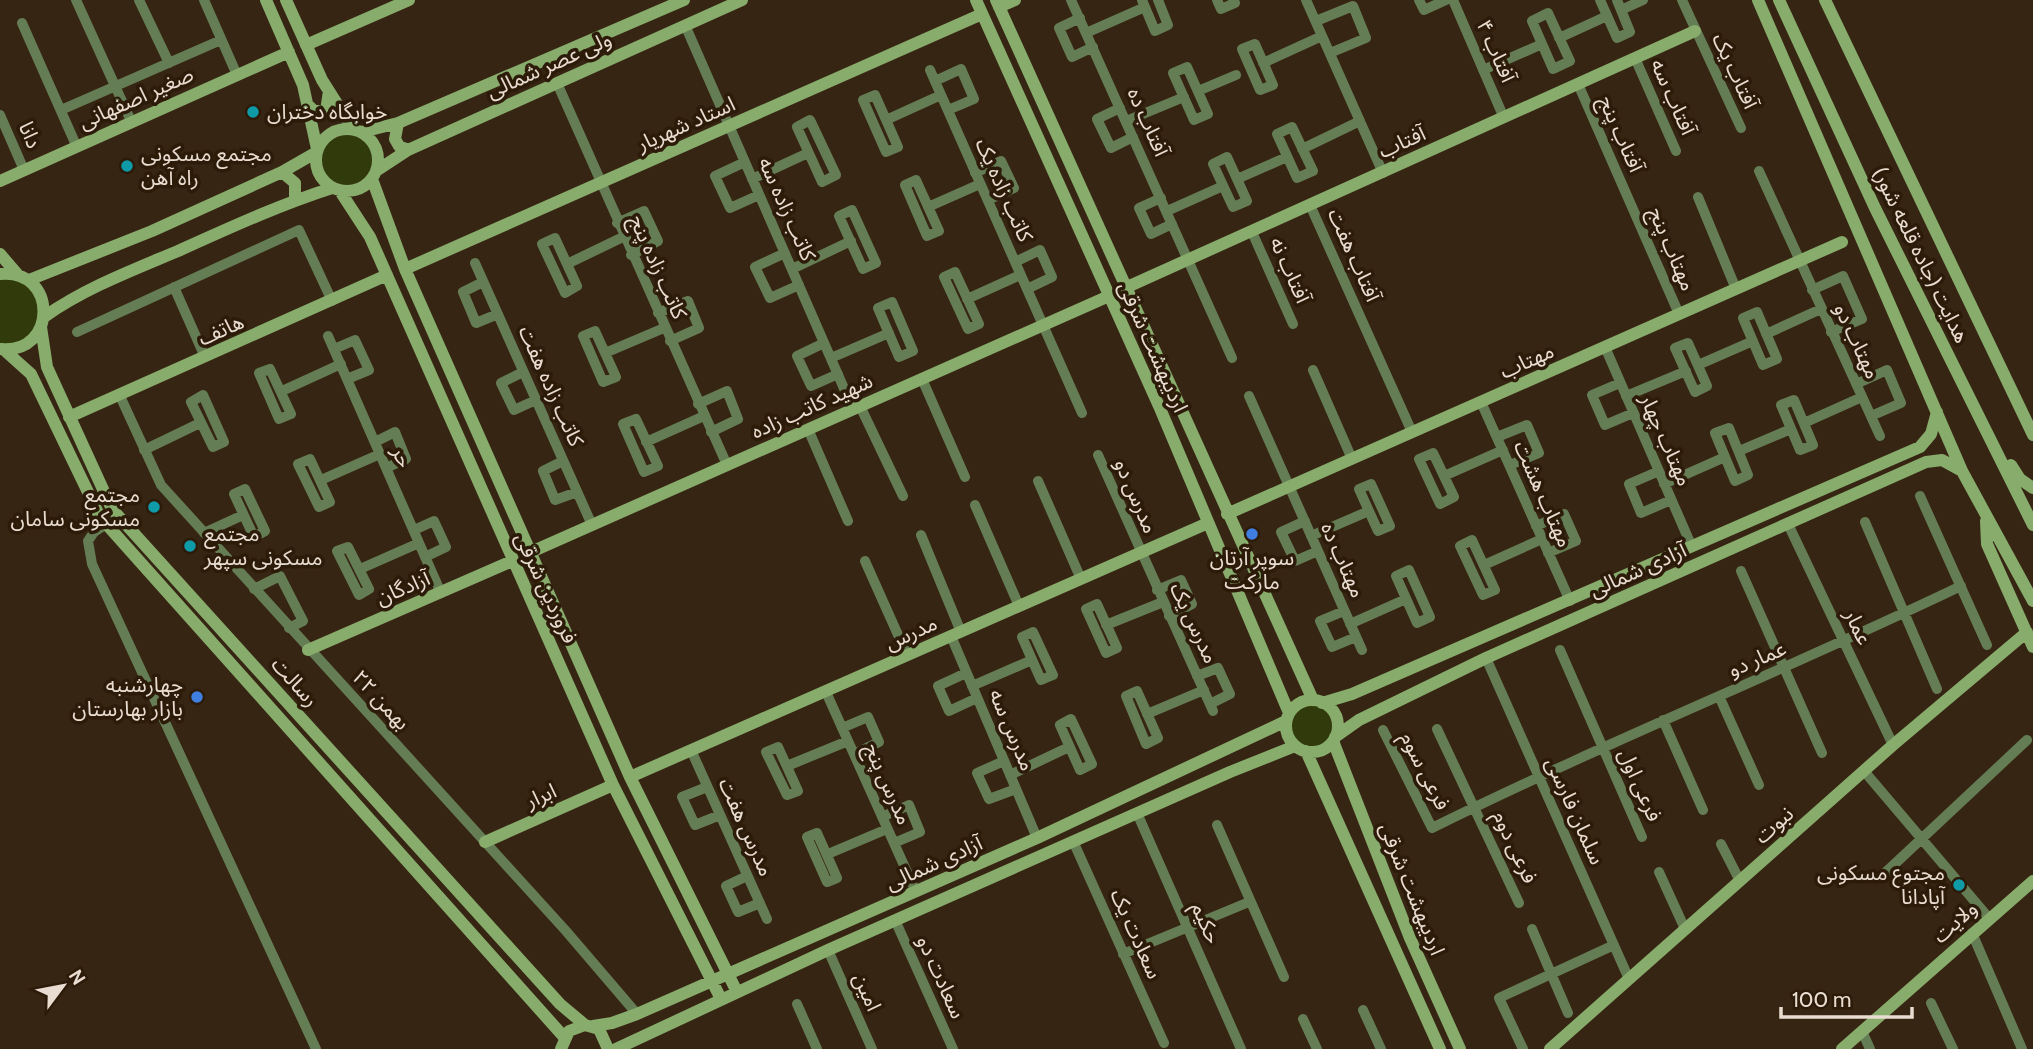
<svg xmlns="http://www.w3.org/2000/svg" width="2033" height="1049" font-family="Cabin,'Noto Sans Arabic',sans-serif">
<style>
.grass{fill:#313a0a}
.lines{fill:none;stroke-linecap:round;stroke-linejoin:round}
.street{stroke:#657d55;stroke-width:10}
.secondary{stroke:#87ac6c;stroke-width:12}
.culture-dot{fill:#0f9aa8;stroke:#2d1b09;stroke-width:2.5}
.shop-dot{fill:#3f7fe0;stroke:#2d1b09;stroke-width:2.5}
.labels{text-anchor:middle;stroke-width:7;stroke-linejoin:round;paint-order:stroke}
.street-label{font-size:21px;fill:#e9ddd2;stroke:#2d1b09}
.poi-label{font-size:21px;fill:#e9ddd2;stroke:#2d1b09;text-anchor:start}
</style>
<rect width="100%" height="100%" fill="#372513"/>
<!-- grass -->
<path class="grass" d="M322 160a25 25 0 1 1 50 0a25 25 0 1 1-50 0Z
M0,278L24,282C43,306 44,315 26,340L0,345Z
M1290 726a21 21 0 1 1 42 0a21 21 0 1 1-42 0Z"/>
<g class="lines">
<!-- street -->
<path class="street" d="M76,0L131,121
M139,0L169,63
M204,0L237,75
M1071,0L1232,358
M1142,0L1155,31L1168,25L1158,0
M1217,0L1221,9L1235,3L1233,0
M1306,0L1383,173
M1419,0L1424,10L1446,0
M1453,0L1504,118
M1600,0L1617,38L1630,32L1617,0
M1682,0L1741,128
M1621,10L1643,0
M1548,13L1570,61L1553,69L1532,21Z
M1080,18L1059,28L1072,57L1093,47
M1316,21L1353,6L1366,38L1330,53
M22,23L76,145
M685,25L853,409
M1086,33L1145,7
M1559,38L1607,16
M1255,44L1273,85L1260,90L1242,49Z
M1635,58L1676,151
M1263,63L1322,36
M1187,67L1208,114L1194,120L1173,73Z
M930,70L1082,413
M1483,70L1542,44
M935,81L961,69L974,99L948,110
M557,83L727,465
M1578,84L1679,314
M1198,91L1236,75
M875,95L898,147L886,152L863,100Z
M1120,108L1097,119L1111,148L1133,137
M61,110L221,40
M0,115L24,170
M810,120L836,175L822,182L797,127Z
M886,120L941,95
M1126,121L1184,97
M1292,127L1313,171L1297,178L1277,134Z
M1302,149L1360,121
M1227,157L1247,201L1233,207L1213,164Z
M745,162L715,176L730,208L759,195
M1759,171L1880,436
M975,173L1001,161L1014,188L988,200
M752,179L808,153
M1237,179L1287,157
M916,180L939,231L927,236L905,185Z
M1698,197L1736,289
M1161,198L1139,208L1151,234L1172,224
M1310,205L1412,432
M928,207L980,184
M852,210L876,263L863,269L839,216Z
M1167,211L1223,186
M617,223L644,211L658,241L631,255
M1252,232L1293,324
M555,238L577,286L565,293L542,244Z
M785,253L755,267L770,298L799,285
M1015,262L1040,250L1052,277L1027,289
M475,263L592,525
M567,264L623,237
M792,269L851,241
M955,272L979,324L968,329L944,277Z
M483,282L463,292L476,323L498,314
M174,287L205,357
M1812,290L1843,276L1862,319L1831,332
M967,299L1020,275
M892,302L913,351L899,357L878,308Z
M1757,312L1777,359L1763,365L1743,318Z
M658,313L688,301L699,328L670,341
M595,331L616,377L603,382L583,336Z
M77,332L299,230L332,301
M1766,334L1821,309
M328,336L441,593
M824,343L797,356L811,386L838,374
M1688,343L1707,386L1695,392L1675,348Z
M1605,347L1692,547
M334,349L355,340L369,370L347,379
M605,353L664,328
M831,358L889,333
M1698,365L1753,341
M270,369L291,414L279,419L259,373Z
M1313,370L1352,459
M523,372L501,383L514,410L536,400
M922,379L965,477
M1620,383L1592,395L1605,425L1633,413
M1856,384L1887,370L1901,403L1871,416
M282,391L341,364
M203,395L224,442L213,447L191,402Z
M120,396L161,485L566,931L637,1014
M1249,396L1362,650
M1626,396L1686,371
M1794,400L1813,445L1800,450L1781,405Z
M1481,402L1570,601
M698,404L727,391L738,419L711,432
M860,406L903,496
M636,419L658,466L644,472L623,424Z
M1804,423L1862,397
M1729,428L1748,475L1735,481L1715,433Z
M808,429L848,521
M1497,437L1527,425L1539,453L1510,465
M375,442L395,432L406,459L386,468
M646,442L704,416
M144,450L200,423
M1739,451L1791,429
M1433,453L1454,497L1440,504L1419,459Z
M1098,455L1213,711
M310,459L330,502L319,507L298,464Z
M563,461L543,471L555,500L577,492
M1659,471L1629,484L1641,513L1671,500
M1444,476L1503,450
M321,480L380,454
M1038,481L1081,579
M1371,484L1390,526L1378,531L1359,489Z
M1664,484L1725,457
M245,489L265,531L254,537L234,494Z
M1920,496L1987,645
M975,505L1019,606
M1305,521L1281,532L1295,561L1318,551
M1865,522L1937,689
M106,524L94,532L88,541L92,564L316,1049
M1788,524L1893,745
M1536,526L1564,514L1576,541L1548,553
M414,530L434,521L446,547L425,557
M204,533L243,515
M921,535L961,632
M1311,536L1369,511
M1472,540L1495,590L1483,595L1460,546Z
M348,547L369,589L359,595L337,551Z
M865,561L907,655
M1484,565L1542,539
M360,569L419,543
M1409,570L1430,617L1417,623L1396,576Z
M1741,571L1822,753
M254,589L280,576L303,621L289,628
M1157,590L1181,580L1192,604L1169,616
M1097,604L1117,648L1106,653L1086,609Z
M1344,611L1320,621L1332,647L1356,637
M1350,624L1406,599
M1106,625L1163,602
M1033,632L1053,675L1041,680L1022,637Z
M951,636L1037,838
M1560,650L1642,837
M1486,658L1629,979
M966,673L938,686L949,711L977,698
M1197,676L1218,668L1230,694L1210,704
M972,686L1032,660
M1137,691L1158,738L1146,744L1126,696Z
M826,692L916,892
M1719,696L1759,785
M1147,714L1204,690
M1071,719L1092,764L1080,770L1060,725Z
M1663,720L1703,810
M842,728L868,717L879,742L854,754
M1437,729L1519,903
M1383,730L1432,828C1606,742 1786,670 1961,586
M778,747L798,791L787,795L766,752Z
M691,750L767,919
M1004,761L977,773L989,799L1016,789
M787,766L848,741
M1864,771L1988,917
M1010,775L1069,747
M707,787L682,797L695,825L720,815
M1137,813L1241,1049
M882,817L909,805L920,832L894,843
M1217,825L1284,977
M817,833L837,878L827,882L807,837Z
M1073,841L1164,1043
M1721,844L1740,881
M828,854L887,829
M1659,872L1685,929
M1885,873L2027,740
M747,876L726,886L738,912L760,903
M895,920L953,1049
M1532,929L1568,1013
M1972,933L2022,1049
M828,950L872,1049
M1123,954L1249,902
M1931,1003L1953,1049
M797,1004L817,1049
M1363,1010L1381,1049
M1303,1019L1317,1049
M1862,1031L1870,1049
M1523,1049L1499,998L1614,945"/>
<!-- secondary -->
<path class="secondary" d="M266,0L303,85L317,149
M286,0L322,80L353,129
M976,0L1159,406L1289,713
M996,0L1313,700
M1758,0L1962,471L2033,601
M1779,0L1875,208L2033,525
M1825,0L2033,435
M999,7L1015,0
M306,45L409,0
M308,105L314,111H326L329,91
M398,123L395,139L399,146L408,150
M316 160a31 31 0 1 1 62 0a31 31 0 1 1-62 0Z
M362,132L398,123L684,0
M376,171L408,150L742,0
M282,172L295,183V200
M372,179L405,269L630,777L737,992
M0,181L289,52
M340,191L370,237L613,785L721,999
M0,254L18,275
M405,269L982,14
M0,274C58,268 58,355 0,349
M29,280L152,231L282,172L317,152
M1125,288L1695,31
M44,317C85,288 133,270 178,251C229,228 279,205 332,188
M41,327L47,367L112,509L560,1004L585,1025
M3,349L31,374L100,517L564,1037
M69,417L387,275
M2011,465L2020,479L2033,488
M1227,514L1842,242
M1986,521L1987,544L2033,647
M531,552L1109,296
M308,650L512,561
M1286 726a26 26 0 1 1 52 0a26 26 0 1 1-52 0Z
M1322,703L1352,694L1920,447L1931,434L1937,412
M1335,737L1359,720L1486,658L1926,462L1942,460L1962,471
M1333,741L1410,938L1460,1049
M1306,751L1440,1049
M630,777L1208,523
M485,842L613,785
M593,1026L612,1023L637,1014L1037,838L1286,721
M561,1049L569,1031L585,1025L599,1029L608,1049
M616,1049L828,950L1230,772L1295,746
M1550,1049L1893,745L2027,632
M1842,1049L2033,881"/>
</g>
<!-- markers -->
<g class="culture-dot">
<circle cx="253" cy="112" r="7"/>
<circle cx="127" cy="166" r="7"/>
<circle cx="154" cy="507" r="7"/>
<circle cx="190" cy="546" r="7"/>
<circle cx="1959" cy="885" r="7"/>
</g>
<g class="shop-dot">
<circle cx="1252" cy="534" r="7"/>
<circle cx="197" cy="697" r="7"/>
</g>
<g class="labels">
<!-- street labels -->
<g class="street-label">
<text transform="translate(1496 51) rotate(66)" y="7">آفتاب ۴</text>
<text transform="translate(549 65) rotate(-24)" y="7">ولی عصر شمالی</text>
<text transform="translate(1735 71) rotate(65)" y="7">آفتاب یک</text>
<text transform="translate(1673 97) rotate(66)" y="7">آفتاب سه</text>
<text transform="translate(136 98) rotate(-24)" y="7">صغیر اصفهانی</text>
<text transform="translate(1148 122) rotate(66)" y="7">آفتاب ده</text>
<text transform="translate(686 124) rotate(-24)" y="7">استاد شهریار</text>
<text transform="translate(1621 134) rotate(66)" y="7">آفتاب پنج</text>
<text transform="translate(30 135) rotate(67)" y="7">دانا</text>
<text transform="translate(1402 142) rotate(-24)" y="7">آفتاب</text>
<text transform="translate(1004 190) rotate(66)" y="7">کاتب زاده یک</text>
<text transform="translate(787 209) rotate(66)" y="7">کاتب زاده سه</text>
<text transform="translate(1672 249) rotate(67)" y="7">مهتاب پنج</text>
<text transform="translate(1354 255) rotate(66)" y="7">آفتاب هفت</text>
<text transform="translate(1921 255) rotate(64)" y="7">هدایت (جاده قلعه شور)</text>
<text transform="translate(658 267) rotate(66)" y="7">کاتب زاده پنج</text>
<text transform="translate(1290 270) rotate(66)" y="7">آفتاب نه</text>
<text transform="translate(221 330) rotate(-24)" y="7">هاتف</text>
<text transform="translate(1857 341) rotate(65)" y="7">مهتاب دو</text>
<text transform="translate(1153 347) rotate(66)" y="7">اردیبهشت شرقی</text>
<text transform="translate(1527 361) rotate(-24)" y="7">مهتاب</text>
<text transform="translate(551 386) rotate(66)" y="7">کاتب زاده هفت</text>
<text transform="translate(812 406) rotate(-24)" y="7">شهید کاتب زاده</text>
<text transform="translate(1666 440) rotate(66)" y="7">مهتاب چهار</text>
<text transform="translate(402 457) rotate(66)" y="7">حر</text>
<text transform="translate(1543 494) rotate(66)" y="7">مهتاب هشت</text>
<text transform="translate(1136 496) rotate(67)" y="7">مدرس دو</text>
<text transform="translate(1343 560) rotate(66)" y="7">مهتاب ده</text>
<text transform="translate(1638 570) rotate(-24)" y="7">آزادی شمالی</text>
<text transform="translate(403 588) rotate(-23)" y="7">آزادگان</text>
<text transform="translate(546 588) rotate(65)" y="7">فروردین شرقی</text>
<text transform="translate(1194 623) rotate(65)" y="7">مدرس یک</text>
<text transform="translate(1858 627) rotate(65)" y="7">عمار</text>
<text transform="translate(911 633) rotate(-24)" y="7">مدرس</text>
<text transform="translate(1757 659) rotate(-23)" y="7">عمار دو</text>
<text transform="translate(295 682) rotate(48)" y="7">رسالت</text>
<text transform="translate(381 700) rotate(47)" y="7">۲۲ بهمن</text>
<text transform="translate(1012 730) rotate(67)" y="7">مدرس سه</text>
<text transform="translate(1425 771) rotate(63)" y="7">فرعی سوم</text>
<text transform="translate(888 784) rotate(66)" y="7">مدرس پنج</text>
<text transform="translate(1640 785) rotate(66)" y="7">فرعی اول</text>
<text transform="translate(541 796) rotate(-24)" y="7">ابرار</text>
<text transform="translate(1575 811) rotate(66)" y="7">سلمان فارسی</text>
<text transform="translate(1774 825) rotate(-42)" y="7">نبوت</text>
<text transform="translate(746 827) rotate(66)" y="7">مدرس هفت</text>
<text transform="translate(1515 847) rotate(65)" y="7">فرعی دوم</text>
<text transform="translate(934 863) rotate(-24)" y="7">آزادی شمالی</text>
<text transform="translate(1412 889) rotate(68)" y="7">اردیبهشت شرقی</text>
<text transform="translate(1955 922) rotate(-42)" y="7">ولایت</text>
<text transform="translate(1206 923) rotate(66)" y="7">حکیم</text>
<text transform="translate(1136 934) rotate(66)" y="7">سعادت یک</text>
<text transform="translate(941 977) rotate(66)" y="7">سعادت دو</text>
<text transform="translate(867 992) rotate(66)" y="7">امین</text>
</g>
<!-- poi labels -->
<g class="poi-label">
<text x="267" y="119">خوابگاه دختران</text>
<text x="141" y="161">مجتمع مسکونی<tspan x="141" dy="24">راه آهن</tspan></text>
<text x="140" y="502" text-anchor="end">مجتمع<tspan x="140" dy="24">مسکونی سامان</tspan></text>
<text x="204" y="541">مجتمع<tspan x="204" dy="24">مسکونی سپهر</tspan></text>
<text x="1252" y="565" text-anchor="middle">سوپر آرتان<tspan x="1252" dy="24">مارکت</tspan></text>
<text x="183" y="692" text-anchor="end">چهارشنبه<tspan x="183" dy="24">بازار بهارستان</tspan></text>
<text x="1945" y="880" text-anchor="end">مجتوع مسکونی<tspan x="1945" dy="24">آپادانا</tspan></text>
</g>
</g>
<!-- north arrow -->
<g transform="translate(63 986) rotate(58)" stroke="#2d1b09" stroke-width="5" paint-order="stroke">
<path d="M0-5L12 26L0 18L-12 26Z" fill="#e9ddd2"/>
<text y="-10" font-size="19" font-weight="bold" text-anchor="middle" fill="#e9ddd2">N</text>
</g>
<!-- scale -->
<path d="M1781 1007v10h131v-10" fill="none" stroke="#e9ddd2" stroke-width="3.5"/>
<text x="1792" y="1007" font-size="21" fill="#e9ddd2" stroke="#2d1b09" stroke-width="5" paint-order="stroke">100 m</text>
</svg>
